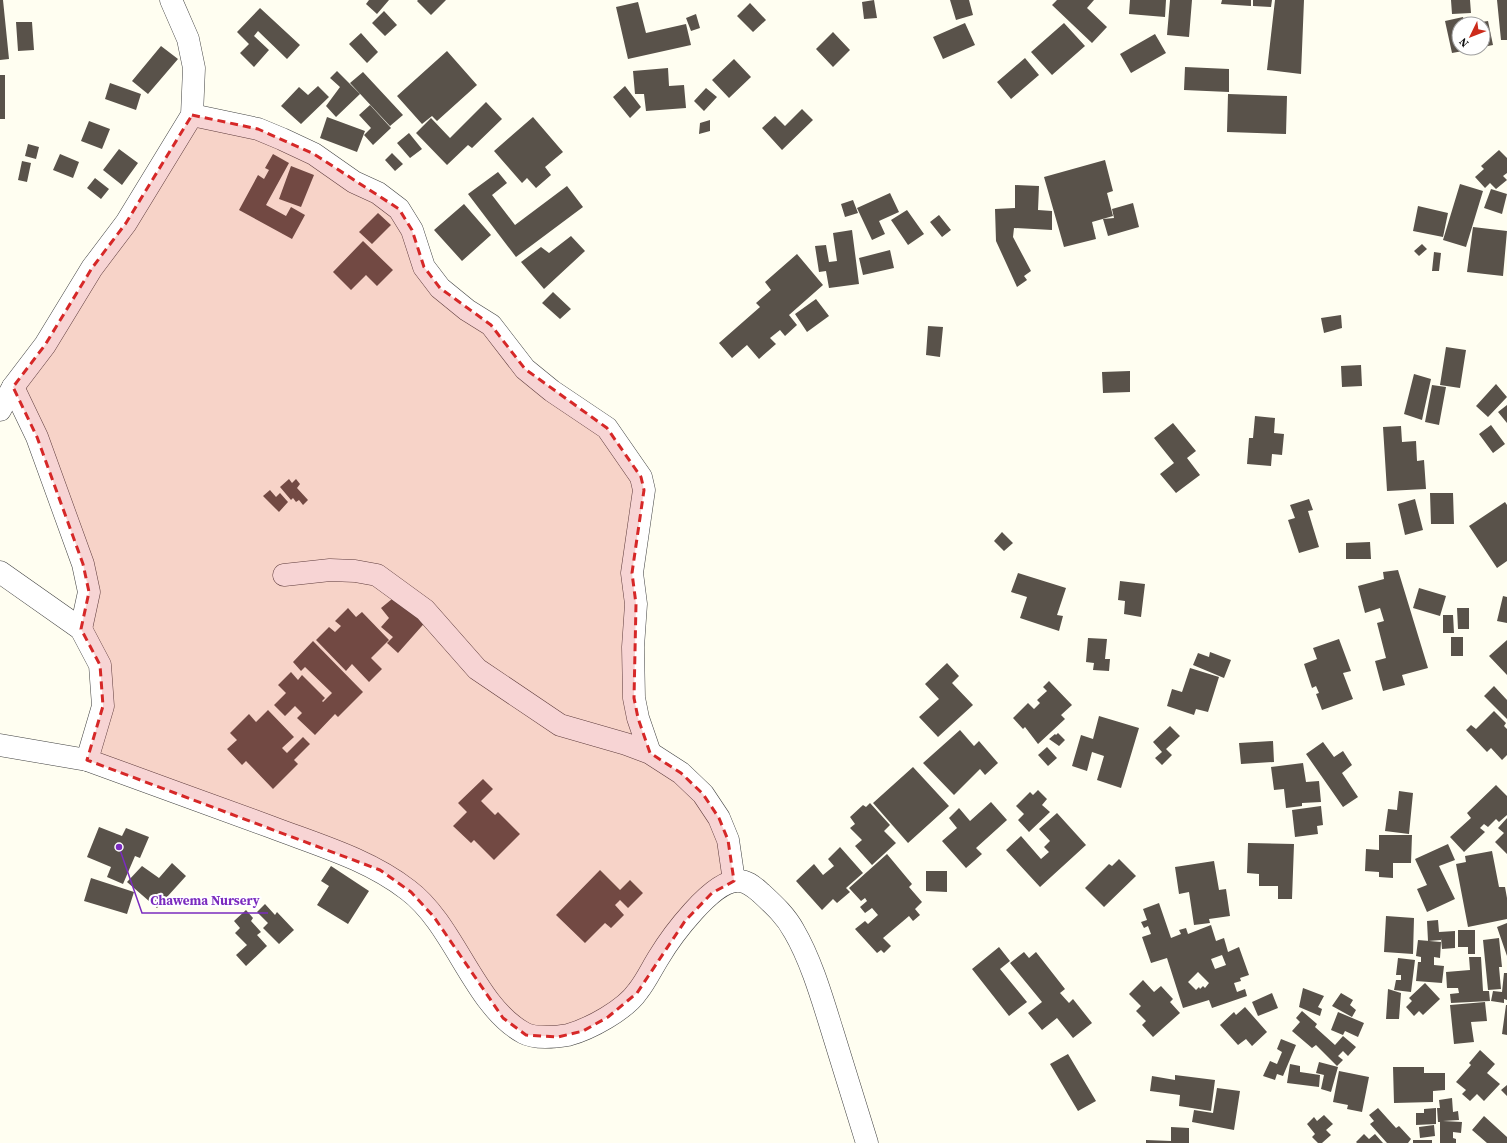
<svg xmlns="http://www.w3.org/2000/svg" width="1507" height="1143" font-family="'Source Serif 4',serif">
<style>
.building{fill:#59524a;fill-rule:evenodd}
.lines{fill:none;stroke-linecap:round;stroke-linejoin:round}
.minor-casing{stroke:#424242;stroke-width:23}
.tertiary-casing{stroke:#424242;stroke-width:23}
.minor{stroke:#fff;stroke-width:22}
.tertiary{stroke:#fff;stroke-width:22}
.marked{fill:#d62828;fill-opacity:0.2;stroke:#d62828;stroke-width:3;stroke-dasharray:8 5;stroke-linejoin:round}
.leader{fill:none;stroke:#7b2cbf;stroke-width:1.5}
.callout-dot{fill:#7b2cbf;stroke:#fff;stroke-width:1.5}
.callout-label{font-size:13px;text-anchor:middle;font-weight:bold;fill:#7b2cbf;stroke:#fff;stroke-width:4;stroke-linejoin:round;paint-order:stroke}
</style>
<rect width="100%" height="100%" fill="#fffef1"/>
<!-- building -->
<path class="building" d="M0,0H3L9,59L0,60Z
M369,0H389L377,14L366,4Z
M418,0H446L431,15L417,1Z
M874,0L877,18L864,19L862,2Z
M950,0H969L973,15L956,20Z
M1057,0H1094L1087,8L1107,27L1092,43L1052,5Z
M1130,0H1166L1165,17L1129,14Z
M1170,0H1192L1189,37L1167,35Z
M1222,0H1251V6L1221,4Z
M1253,0H1272L1271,7L1253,6Z
M1275,0H1304L1301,74L1267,70Z
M1451,0H1470L1471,13L1452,14Z
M1497,0H1507V40H1501Z
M638,2L646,33L686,24L691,45L628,59L616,7Z
M750,3L766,20L753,32L737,16Z
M260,8L300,45L287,59L258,31L254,36L269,50L254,67L240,53L249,44L237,32Z
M384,11L397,25L385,36L372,23Z
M696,14L700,28L691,31L686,18Z
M1463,17L1465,24H1459V48L1474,49L1452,53L1445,21Z
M1488,21L1493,45L1483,47V24L1475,23Z
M16,22H32L34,50L18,51Z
M965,23L975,45L943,59L933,37Z
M1064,23L1085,46L1052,75L1031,52Z
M833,32L850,50L833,67L816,49Z
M361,33L378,52L367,63L349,44Z
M1155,34L1166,53L1131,73L1120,54Z
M161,46L178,59L148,94L132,81Z
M447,51L477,85L437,121L432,116L422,124L397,96Z
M1025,58L1039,75L1011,99L997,82Z
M734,59L751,77L729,98L712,80Z
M1185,67L1229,69V92L1184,90Z
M668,68L669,86L684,85L686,108L646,111L644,94H635L633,71Z
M337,71L360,94L336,117L326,106L340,87L330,78Z
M363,72L403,115L390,126L350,83Z
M0,75H5V119H0Z
M110,83L141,94L136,110L105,99Z
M318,86L329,97L301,124L281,106L299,87L308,95Z
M625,86L641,107L630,118L613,97Z
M706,88L717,97L704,111L694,101Z
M1228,94L1287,96L1286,134L1227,132Z
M486,102L502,119L472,148L468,145L447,165L416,133L431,118L450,138Z
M370,105L391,128L373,145L364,135L371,128L359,115Z
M802,109L813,120L782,150L762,128L775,116L785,126Z
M327,117L365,131L357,152L320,138Z
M533,117L563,152L545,167L551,175L536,188L527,178L522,183L494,151Z
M710,120V131L699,134L700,123Z
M89,121L110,129L102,149L81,141Z
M409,133L422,149L410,158L397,143Z
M28,144L39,147L36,159L25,156Z
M119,149L138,163L122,185L103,170Z
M1499,150L1507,158V173L1503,176L1507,180L1496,189L1490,183L1485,188L1475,177L1484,169L1481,166Z
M392,153L403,164L395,171L385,160Z
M60,154L79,162L73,178L53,170Z
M273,154L289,163L266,205L286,216L291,207L305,215L292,239L239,210L258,175L264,179L269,170L265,168Z
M1105,160L1113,191L1107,193L1113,216L1092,222L1096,239L1064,247L1044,177Z
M22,161L31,163L27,182L18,180Z
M291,166L314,175L301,207L279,199Z
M498,172L507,183L492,195L515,225L567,186L583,207L516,257L468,194Z
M95,178L109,189L101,199L87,188Z
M1460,184L1483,191L1466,247L1443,240Z
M1015,185L1039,186L1038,210L1052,211V230L1014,228L1013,237L1031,271L1024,276L1027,280L1017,287L996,241L995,209L1015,208Z
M1491,189L1507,194L1502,214L1484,208Z
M890,193L899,212L879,221L885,234L872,240L857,208Z
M853,200L858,213L845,217L841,204Z
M1133,203L1139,227L1108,236L1103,219L1114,218L1112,209Z
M464,204L491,235L462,261L434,230Z
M1418,206L1448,213L1443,237L1413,231Z
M907,210L924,234L908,245L891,220Z
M378,213L391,225L372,244L359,232Z
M939,215L951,230L942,237L930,222Z
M1473,227L1507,231L1503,276L1467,272Z
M852,230L859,284L829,288L826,271L819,272L815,246L826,245L829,262L837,261L833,233Z
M571,236L585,251L544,289L521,262L541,247L549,253Z
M363,241L393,270L377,286L366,275L351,290L333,272Z
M1422,244L1427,249L1419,256L1414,251Z
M890,250L894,268L863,275L859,258Z
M1434,252L1441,253L1439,271H1432Z
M797,254L823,285L789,315L797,325L785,336L780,330L770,338L776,344L759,359L747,345L732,358L719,343L760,307L756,303L771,290L765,282Z
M553,292L571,309L560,319L542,303Z
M816,299L829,316L807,332L795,314Z
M1341,315L1342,328L1324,333L1321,318Z
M928,326L943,327L940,357L926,355Z
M1446,347L1466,350L1460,388L1440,385Z
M1361,365L1362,386L1342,387L1341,366Z
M1130,371V392L1103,393L1102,372Z
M1414,374L1431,379L1422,420L1404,414Z
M1496,384L1507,397L1488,417L1476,406Z
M1432,385L1446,387L1439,425L1425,422Z
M1507,405V423L1498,412Z
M1255,416L1275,418L1274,433L1284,434L1282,455L1272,454L1271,466L1247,464L1249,438H1253Z
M1173,423L1196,451L1187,458L1200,475L1176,493L1160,474L1174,463L1154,438Z
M1491,425L1505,444L1493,453L1479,434Z
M1401,426L1402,442L1416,441L1417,461L1424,460L1426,489L1387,491L1383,427Z
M289,479L292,483L296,479L300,484L297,488L308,500L303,505L299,500L296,502L293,498L291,500L280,487Z
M270,490L276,497L280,493L288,502L279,512L263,496Z
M1430,493H1453L1454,524H1431Z
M1309,499L1313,510L1308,511L1319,547L1299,553L1288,520L1295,518L1290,505Z
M1415,499L1423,530L1405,535L1398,504Z
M1505,502L1507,505V561L1497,568L1469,526Z
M1002,532L1013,543L1004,551L994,541Z
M1370,542L1371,559H1346V543Z
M1398,570L1428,668L1402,675L1405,685L1383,691L1375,661L1386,658L1377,623L1384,621L1380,608L1365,613L1358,586L1384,579L1383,572Z
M1018,573L1066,588L1057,615L1063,616L1059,631L1020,618L1027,597L1011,592Z
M1120,581L1145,584L1141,617L1124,614L1125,601L1118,600Z
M1419,588L1446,596L1440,616L1413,608Z
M1503,596L1507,597V623L1497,621Z
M392,599L429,618L398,653L387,643L393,637L381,627L389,618L381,608Z
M348,608L356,617L362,612L389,640L371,658L382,669L369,682L352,664L346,671L316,640L329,627L335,632L341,626L335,621Z
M1457,608H1469V629H1458Z
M1443,615H1453L1454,633H1443Z
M1451,637H1463V656H1451Z
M1088,638L1107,639L1105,659H1110L1109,671L1093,670L1094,663L1086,662Z
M1339,639L1351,671L1343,673L1353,699L1322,710L1316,694L1319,693L1316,686L1312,688L1304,664L1317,659L1313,648Z
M1507,640V675L1489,656Z
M313,641L363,692L338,717L335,714L315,735L297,718L302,713L295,706L285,716L274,705L286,693L278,685L291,672L298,680L302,675L325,698L322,701L323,702L332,693L305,667L301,671L293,662Z
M1210,652L1231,660L1224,678L1193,665L1198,653L1209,657Z
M947,663L959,676L952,683L973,705L938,737L919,717L939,699L925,684Z
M1190,668L1219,677L1208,712L1196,709L1194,715L1167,706L1172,689L1182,692Z
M1049,681L1072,705L1061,715L1065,719L1038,744L1025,727L1023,729L1013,718L1028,703L1034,709L1040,703L1037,700L1047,691L1043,687Z
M1494,686L1507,700V719L1484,696Z
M268,710L294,737L282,748L287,753L303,737L310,744L294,760L298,764L273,789L246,761L242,765L227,749L237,740L230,733L249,714L256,722Z
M1494,711L1506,723L1504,726L1507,729V755L1502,760L1491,748L1487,752L1466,730L1471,725L1476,729Z
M1099,716L1139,728L1121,788L1097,780L1104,756L1092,752L1087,771L1072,766L1081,735L1093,739Z
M1170,726L1180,736L1166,749L1172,755L1162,765L1155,758L1162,752L1153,742Z
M960,730L974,746L979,741L998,763L985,775L980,769L954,795L923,763Z
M1058,733L1065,740L1059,746L1049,739L1055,734L1056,735Z
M1273,741L1274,762L1241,764L1239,743Z
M1323,742L1334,757L1343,751L1352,765L1342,773L1358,797L1343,807L1306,754Z
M1047,747L1057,758L1048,766L1038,755Z
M1303,763L1306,782L1319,781L1321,802L1302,803V806L1286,808L1284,789L1274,790L1271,767Z
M913,767L949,806L908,843L873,803Z
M483,779L493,789L481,801L495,815L498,812L520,834L494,860L474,840L471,843L453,826L467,812L458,803Z
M1496,785L1507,796V815L1499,822L1496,819L1488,827L1484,824L1480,828L1485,832L1464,852L1450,837L1471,818L1467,813Z
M1038,790L1047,799L1042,805L1050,812L1029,832L1018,820L1024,814L1016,806L1030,792L1033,795Z
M1399,791L1413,793L1409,834L1385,831L1388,809L1397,810Z
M991,802L1007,820L976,848L982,854L966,868L942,841L957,828L949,818L959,808L970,821Z
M870,803L890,825L884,831L896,843L872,865L855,846L862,840L850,828L855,824L850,817L863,805L866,807Z
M1321,806L1323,825L1317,826L1318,834L1295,837L1292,810Z
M1057,813L1086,845L1040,887L1006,850L1021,836L1041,859L1049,852L1044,847L1050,841L1039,829Z
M1507,818V854L1495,842L1504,833L1498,828Z
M99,827L122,836L126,828L149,837L140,858L135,856L123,884L107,877L111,867L87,857Z
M1379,835H1412L1411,863H1393V878L1379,877V872L1365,871L1366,849L1379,850Z
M1248,843L1294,844L1292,899H1278V886H1259V874L1247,873Z
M1448,844L1455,860L1439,866L1455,899L1427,912L1417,889L1427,885L1415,859Z
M840,847L863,873L846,888L850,892L837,903L833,899L822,910L796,881L814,864L823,875L834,866L828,859Z
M1492,851L1499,887H1505L1507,898V919L1468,927L1456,864L1466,862L1465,856Z
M887,854L912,884L909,887L922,902L915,909L920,915L913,921L909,916L902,922L883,938L891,946L884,953L881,950L877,953L855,929L865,921L868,924L878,915L872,908L865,913L860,907L867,901L865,898L861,901L849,888Z
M1119,859L1136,876L1104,907L1085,888L1109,864L1112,866Z
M1214,861L1219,890L1226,889L1230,916L1209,919L1210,923L1194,925L1189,892L1179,894L1175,867Z
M172,863L186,876L157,908L127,882L142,866L159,878Z
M331,866L369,891L348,924L317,905L329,886L321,881Z
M600,870L620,890L630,880L643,893L628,908L620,900L615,905L624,915L611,928L605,923L585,943L556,915Z
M926,871H947V892L926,891Z
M91,878L134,892L127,914L84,901Z
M1159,903L1171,938L1181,934L1179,930L1186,928L1188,934L1211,925L1216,941L1224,938L1228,952L1239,947L1249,975L1240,978L1241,981L1234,983L1237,992L1245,989L1247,996L1212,1008L1209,1000L1183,1008L1167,958L1151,963L1142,937L1151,934L1148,926L1144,928L1141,922L1147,920L1143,909ZM1222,955L1226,965L1215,969L1211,959ZM1198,972L1209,983L1205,988L1203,986L1200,989L1199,987L1196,990L1188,982Z
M265,904L275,915L277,912L294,930L279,944L263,928L268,923L257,912Z
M246,910L253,918L251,921L261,932L257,935L267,946L246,966L236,955L247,945L235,933L240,928L234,921Z
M1386,916L1414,918L1413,954L1384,952Z
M1438,920L1439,932L1455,931V948L1442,949L1441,938V940L1428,941L1427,921Z
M1507,923V956L1497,927Z
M1458,930H1475V954H1468V947H1458Z
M1499,938L1502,967H1499L1501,989L1488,990L1483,940Z
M1418,940L1441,942L1440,958L1434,957V965L1444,966L1442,983L1416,981L1418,962H1421V957L1416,956Z
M999,947L1010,961L1000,969L1027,1002L1009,1016L972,969Z
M1024,952L1029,958L1036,952L1065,989L1060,993L1069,1003L1073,999L1092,1023L1073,1038L1057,1018L1042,1030L1028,1013L1042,1002L1010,963Z
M1469,957H1481L1483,991H1489L1490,1001L1451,1003L1450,994L1459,993L1458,988H1447L1446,972L1470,970Z
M1398,958L1415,960L1411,992L1394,990L1396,980H1401V975H1396Z
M1504,973H1507V1000L1504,999V1003L1491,1001L1493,991L1502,992Z
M1143,980L1154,992L1161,986L1173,999L1170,1002L1180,1013L1153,1037L1142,1025L1146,1021L1136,1011L1141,1006L1129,994Z
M1425,983L1440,999L1423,1015L1419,1011L1414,1016L1406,1007L1412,1001L1409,998Z
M1303,988L1324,996L1318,1007L1322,1009L1320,1016L1299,1007Z
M1388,989L1401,993L1399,1019H1386Z
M1272,993L1278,1008L1258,1016L1252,1002Z
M1341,993L1353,1000L1350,1005L1356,1010L1352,1017L1332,1006Z
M1485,1002L1487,1021L1471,1022L1474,1042L1454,1044L1450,1005Z
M1506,1005H1507V1035L1502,1034Z
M1245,1007L1267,1032L1252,1046L1246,1039L1238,1045L1220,1025L1234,1012L1236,1015Z
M1302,1011L1317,1024L1315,1027L1335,1045L1343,1036L1356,1047L1348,1056L1343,1051L1338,1056L1343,1060L1337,1066L1316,1045L1312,1048L1292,1031L1300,1022L1296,1018Z
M1338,1012L1364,1023L1358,1037L1345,1031L1343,1035L1331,1030Z
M1281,1039L1296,1045L1283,1076L1277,1074L1275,1080L1263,1076L1270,1061L1277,1064L1282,1052L1277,1049Z
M1480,1050L1495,1064L1487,1073L1500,1084L1484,1101L1477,1094L1470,1101L1462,1094L1466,1090L1456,1082L1471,1065L1469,1063Z
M1068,1054L1096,1101L1078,1111L1050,1064Z
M1319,1062L1338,1067L1331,1092L1321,1089L1324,1075L1316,1073Z
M1290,1064L1300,1066V1072L1320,1075L1319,1087L1287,1083Z
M1393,1067H1424V1073H1445V1090L1433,1091V1102L1394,1103Z
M1339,1071L1369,1077L1362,1112L1347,1109L1348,1105L1333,1102Z
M1175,1075L1215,1080L1211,1111L1179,1106L1180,1095L1150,1091L1152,1076L1175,1080Z
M1507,1085V1096L1501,1090Z
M1217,1088L1240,1091L1234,1130L1192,1122L1194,1110L1213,1113Z
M1452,1098L1453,1112L1458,1111L1459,1120L1443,1121L1462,1122L1461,1133L1453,1132V1138L1456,1139V1143H1440V1122H1438L1437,1108H1440L1439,1100Z
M1378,1108L1396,1128L1399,1126L1411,1139L1408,1143H1387L1370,1124L1374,1121L1369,1115Z
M1436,1108V1124L1416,1125V1113H1424V1109Z
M1324,1115L1333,1124L1326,1130L1331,1135L1322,1143H1318L1312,1137L1315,1134L1307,1124L1314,1117L1317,1121Z
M1484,1116L1507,1137V1143H1487L1472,1130Z
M1434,1125L1435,1136L1420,1138L1419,1127Z
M1171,1127L1189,1128V1143H1146V1140L1171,1141Z
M1364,1134L1369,1139L1375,1134L1383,1143H1357L1356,1142Z
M1413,1140H1432V1143H1413Z"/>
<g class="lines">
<defs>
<path id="minor" d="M192,115L258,129L282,139L314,154L354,182L378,193L399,209L412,230L424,267L440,288L467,310L491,325L525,369L552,391L607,428L641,477L644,490L632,573L636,604L633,647L634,698L638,718L650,753
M13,387L37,437L83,564L89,592L81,629
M284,575L330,570L355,571L377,575L425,610L477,669L560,725L626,744L650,753L681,773L703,794L719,818L728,840L734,881
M0,745L87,760"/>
<path id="tertiary" d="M0,410L13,387L45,345L92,268L126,223L192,115L194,68L188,39L171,0
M0,572L81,629L100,665L103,706L87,760C148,782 210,805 271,827C318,845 368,859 408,890C455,925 474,1006 524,1033C535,1039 556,1037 568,1035C590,1029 625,1010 638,991C646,981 652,968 659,957C671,937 712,881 737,881C747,880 754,887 761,893C774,905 786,916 794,931C811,960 822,998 832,1030C844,1068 855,1105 867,1143"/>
</defs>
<!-- minor casing -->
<use href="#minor" class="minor-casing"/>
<!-- tertiary casing -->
<use href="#tertiary" class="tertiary-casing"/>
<!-- minor -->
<use href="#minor" class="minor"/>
<!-- tertiary -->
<use href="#tertiary" class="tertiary"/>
</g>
<!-- marked area -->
<path class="marked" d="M192,115L258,129L314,154L399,209L412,230L424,267L440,288L491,325L525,369L607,428L641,477L644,490L632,573L636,604L634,698L638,718L650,753L681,773L703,794L719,818L728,840L734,881L712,893L685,921L637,993L608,1017L583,1031L558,1037L526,1035L503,1018L434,917L411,892L380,870L87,760L103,706L100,665L81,629L89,592L83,564L37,437L13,387L45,345L92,268L126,223Z"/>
<!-- callouts -->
<path class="leader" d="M119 847L142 913H268"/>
<circle class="callout-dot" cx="119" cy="847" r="4"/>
<g class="callout-label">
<text x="205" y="905">Chawema Nursery</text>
</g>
<!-- north arrow -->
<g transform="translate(1471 36) rotate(227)"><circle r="19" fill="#ffffff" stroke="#9f9f9f"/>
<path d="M0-3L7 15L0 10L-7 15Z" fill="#cc2b1b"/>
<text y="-6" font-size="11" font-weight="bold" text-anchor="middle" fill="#0f0f0f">N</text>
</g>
</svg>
